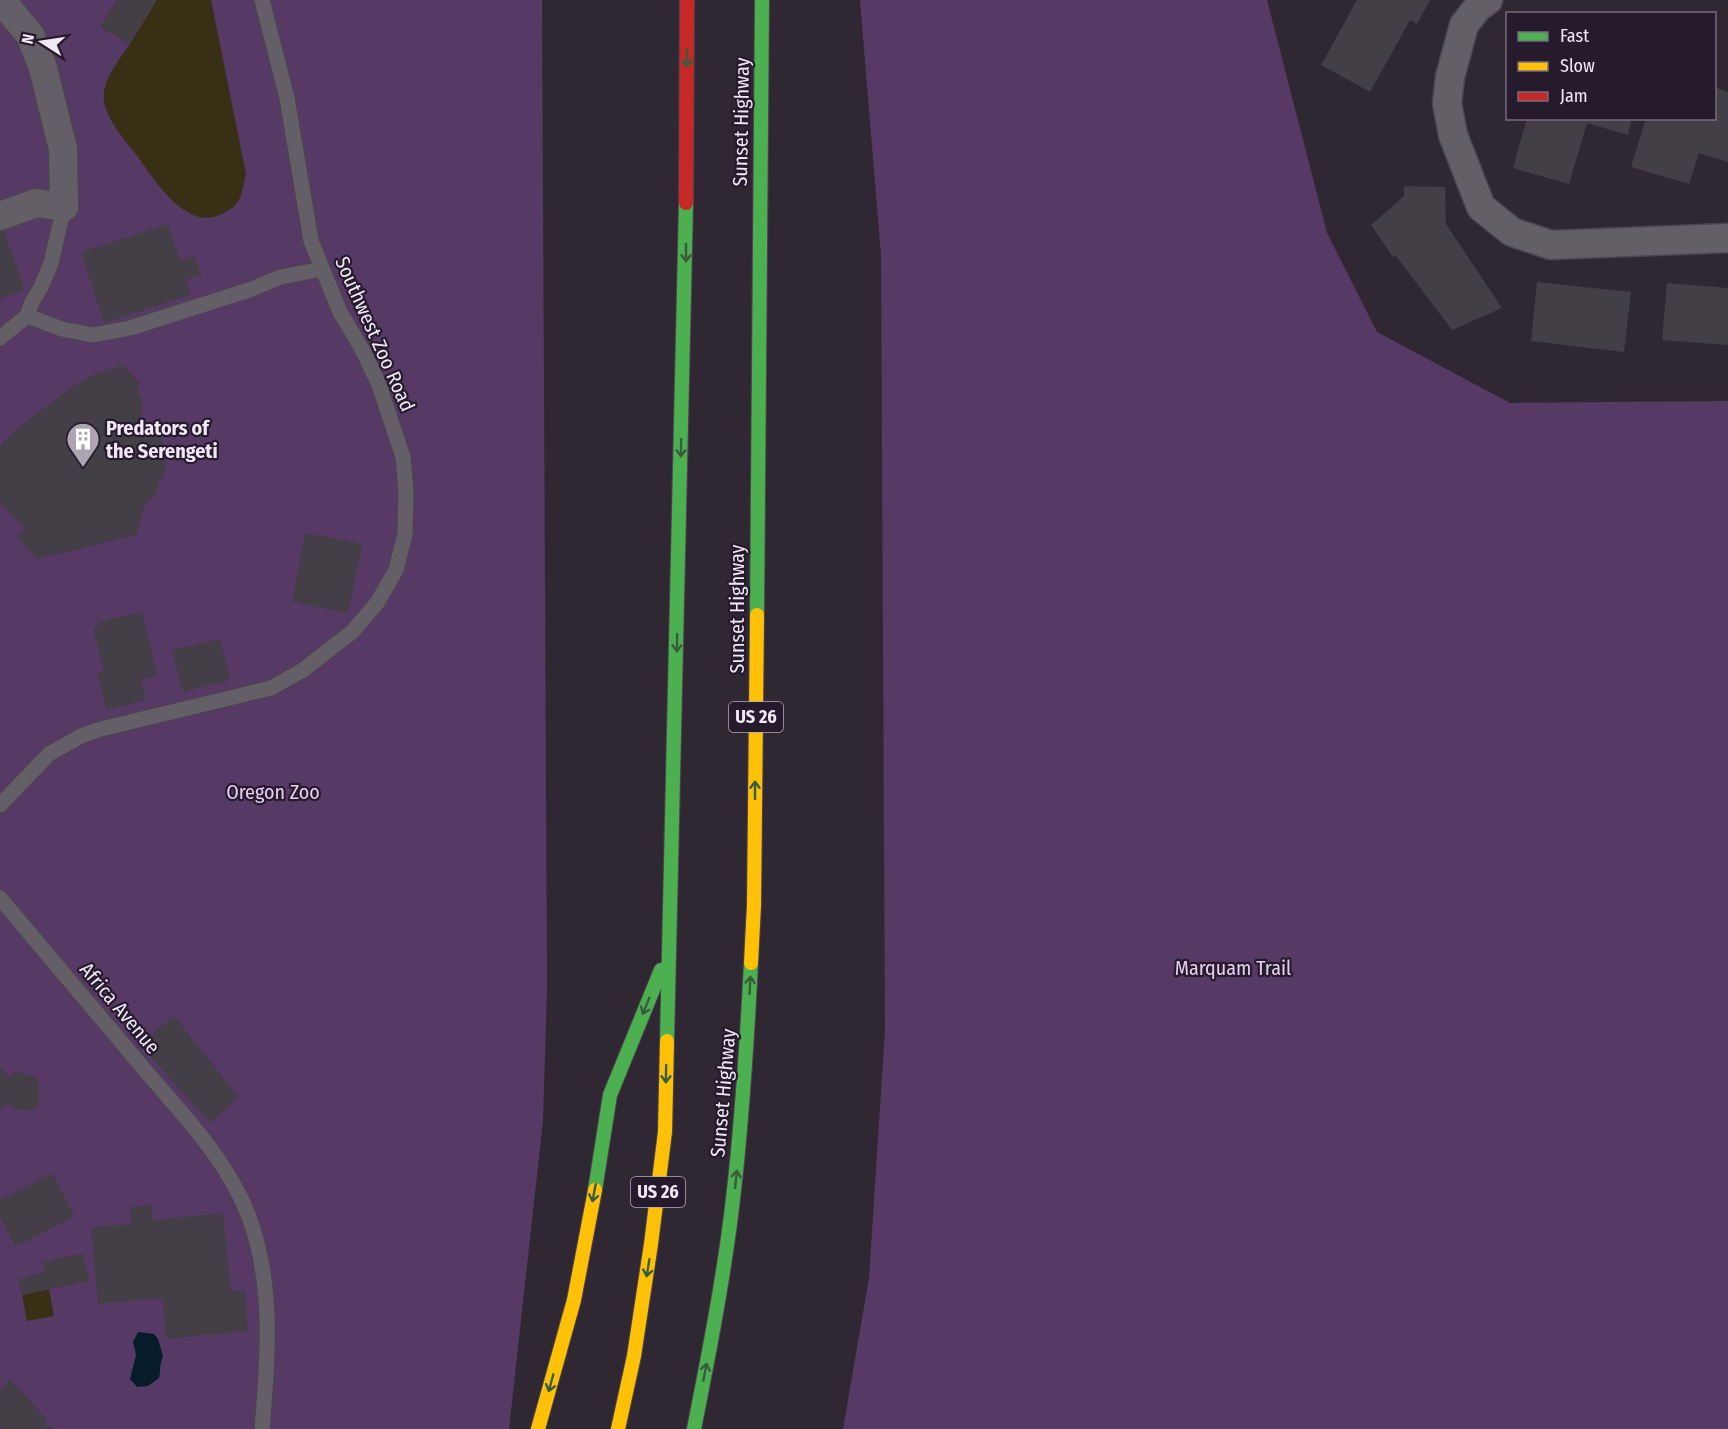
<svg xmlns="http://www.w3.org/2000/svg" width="1728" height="1429" font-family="'Fira Sans Condensed',sans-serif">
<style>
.green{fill:#563a65}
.sand{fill:#382f15}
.water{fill:#061c2b}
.building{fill:#443e47}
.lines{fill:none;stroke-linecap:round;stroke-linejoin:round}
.lane-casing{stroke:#4b454f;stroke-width:17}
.street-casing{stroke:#4b454f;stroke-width:31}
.fast-casing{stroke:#4b454f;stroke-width:16}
.slow-casing{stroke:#4b454f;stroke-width:16}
.jam-casing{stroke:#4b454f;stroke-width:16}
.lane{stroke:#645e67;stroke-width:15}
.street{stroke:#645e67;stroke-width:28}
.fast{stroke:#4caf50;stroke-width:14}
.slow{stroke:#ffc107;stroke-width:14}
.jam{stroke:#c62828;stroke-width:14}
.oneway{stroke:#375d3d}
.labels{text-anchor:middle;stroke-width:4.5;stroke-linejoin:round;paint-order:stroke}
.shield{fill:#261a2d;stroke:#b4aaba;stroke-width:1.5}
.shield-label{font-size:18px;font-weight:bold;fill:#f1e8f6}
.street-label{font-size:20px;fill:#f1e8f6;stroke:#261a2d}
.poi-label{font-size:20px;font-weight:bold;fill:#f1e8f6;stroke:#261a2d;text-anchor:start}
.park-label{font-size:20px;fill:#e6cef3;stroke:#261a2d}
</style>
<rect width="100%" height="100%" fill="#2f2833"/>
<!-- green -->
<path class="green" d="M0,0H542L547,987L543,1121L509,1429H0Z
M860,0H1267L1327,233L1377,332L1510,403L1728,401V1429H843L869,1278L885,1030L881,255Z"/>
<!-- sand -->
<path class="sand" d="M117,0H211L246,174C240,198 242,206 217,216C184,228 154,179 138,157C126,141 108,122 104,102C101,81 119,60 130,44L101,27Z
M49,1289L54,1316L27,1321L22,1295Z"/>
<!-- water -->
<path class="water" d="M138,1332L154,1334L158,1339L163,1356C159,1366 161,1369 159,1378L148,1386L137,1387L130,1379L136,1355L133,1342Z"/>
<!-- building -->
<path class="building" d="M117,0H157L130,44L101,27Z
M1357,0H1430L1417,24L1410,20L1370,92L1321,65Z
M1714,87L1728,92V162L1699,153L1689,184L1631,167L1646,118H1714Z
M1527,118H1632L1628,135L1587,123L1569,184L1513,168Z
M1404,186L1445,187L1446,224L1502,308L1452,330L1396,256L1393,257L1371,225L1404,196Z
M168,224L180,261L195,256L201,275L186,280L191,295L104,323L81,252Z
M2,226L25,290L0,299V227Z
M1537,282L1631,292L1624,352L1531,341Z
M1667,283L1728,288V345L1662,340Z
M123,365L140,383L136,389L142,398V420L162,440L167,457L163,479H159L157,492L144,506L136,535L37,559L17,537L25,528L0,504V446L16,429L76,384L93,375Z
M305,533L362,544L348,613L292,602Z
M142,612L157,676L141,680L146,700L106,710L97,672L104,671L93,628L98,627L97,622Z
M220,639L230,680L183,692L172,650Z
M174,1016L239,1097L210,1123L139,1044Z
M0,1067L9,1077L15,1072L34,1076L39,1082V1104L33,1110L14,1109L8,1103L0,1110Z
M52,1173L75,1216L16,1247L0,1217V1200Z
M152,1205L153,1220L223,1213L231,1291L245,1290L248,1331L166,1339L163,1298L98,1304L91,1227L131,1224L130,1207Z
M83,1253L89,1281L22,1295L18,1279L45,1272L42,1262Z
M10,1379L48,1421L44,1424L58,1429H3L0,1425V1391Z"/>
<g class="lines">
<defs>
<path id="lane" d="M27,316L62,329L93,335L130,328L249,290L281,277L322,269
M0,338L27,316L32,302L41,287L51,263L64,207
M0,805L49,754L83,735L101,729L271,688L303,670L352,632L377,603L396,570L405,534L406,491L403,457L379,385L363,351L340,312L311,241L287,98L262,0
M0,898C48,955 96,1012 144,1069C182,1114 228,1160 249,1217C274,1284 268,1359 262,1429"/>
<path id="street" d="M1488,0L1478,7L1464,25L1450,77L1447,103L1453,135L1481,207L1512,232L1551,245L1728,238
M0,216L36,203L64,207L63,149L43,68L30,35L1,0"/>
<path id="fast" d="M757,615L762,0
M667,1041L686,203
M595,1190L610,1095L661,970
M694,1429C709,1353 724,1277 733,1199C742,1121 747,1042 751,963"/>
<path id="slow" d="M751,963L754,905L757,615
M538,1429L574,1300L595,1190
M618,1429L634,1356L651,1244L665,1132L667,1041"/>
<path id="jam" d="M686,203L687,0"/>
</defs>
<!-- lane casing -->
<use href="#lane" class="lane-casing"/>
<!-- street casing -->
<use href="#street" class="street-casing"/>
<!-- fast casing -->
<use href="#fast" class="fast-casing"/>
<!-- slow casing -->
<use href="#slow" class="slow-casing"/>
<!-- jam casing -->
<use href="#jam" class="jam-casing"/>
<!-- lane -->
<use href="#lane" class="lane"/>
<!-- street -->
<use href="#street" class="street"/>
<!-- fast -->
<use href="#fast" class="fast"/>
<!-- slow -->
<use href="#slow" class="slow"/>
<!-- jam -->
<use href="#jam" class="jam"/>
</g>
<!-- one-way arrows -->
<defs><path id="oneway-shaft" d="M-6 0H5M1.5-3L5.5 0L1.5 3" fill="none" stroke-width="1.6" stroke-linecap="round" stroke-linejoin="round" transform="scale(1.5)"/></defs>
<g class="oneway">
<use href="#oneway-shaft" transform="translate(687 58) rotate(90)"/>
<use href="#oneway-shaft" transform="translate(686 253) rotate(90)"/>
<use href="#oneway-shaft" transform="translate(681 448) rotate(91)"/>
<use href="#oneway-shaft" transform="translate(677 643) rotate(91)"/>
<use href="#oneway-shaft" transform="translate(755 790) rotate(-90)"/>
<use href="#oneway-shaft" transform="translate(750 985) rotate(-87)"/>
<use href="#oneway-shaft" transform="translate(646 1006) rotate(112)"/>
<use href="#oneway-shaft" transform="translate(666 1074) rotate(91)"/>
<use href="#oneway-shaft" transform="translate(736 1179) rotate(-84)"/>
<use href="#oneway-shaft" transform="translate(594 1193) rotate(101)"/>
<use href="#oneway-shaft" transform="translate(648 1268) rotate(99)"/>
<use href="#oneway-shaft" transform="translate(705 1372) rotate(-79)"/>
<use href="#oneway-shaft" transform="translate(551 1383) rotate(105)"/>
</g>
<!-- icons -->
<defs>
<symbol id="building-pin" viewBox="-11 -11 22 30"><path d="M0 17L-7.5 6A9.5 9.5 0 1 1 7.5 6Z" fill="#ada5b2" stroke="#261a2d"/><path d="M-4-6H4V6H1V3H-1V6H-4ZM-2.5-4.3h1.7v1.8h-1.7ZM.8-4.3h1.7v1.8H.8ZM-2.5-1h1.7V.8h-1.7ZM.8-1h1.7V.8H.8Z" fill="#fff"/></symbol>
</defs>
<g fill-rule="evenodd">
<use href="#building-pin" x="64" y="420" width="38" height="52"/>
</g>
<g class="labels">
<!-- shield labels -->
<g class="shield">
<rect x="729" y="702" width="54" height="30" rx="4.5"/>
<rect x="631" y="1177" width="54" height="30" rx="4.5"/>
</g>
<g class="shield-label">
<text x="756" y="723">US 26</text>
<text x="658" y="1198">US 26</text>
</g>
<!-- street labels -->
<g class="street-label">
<text transform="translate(741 122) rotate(-89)" y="7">Sunset Highway</text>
<text transform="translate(375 334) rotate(66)" y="7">Southwest Zoo Road</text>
<text transform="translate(737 609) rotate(-90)" y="7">Sunset Highway</text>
<text transform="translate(120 1008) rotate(50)" y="7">Africa Avenue</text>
<text transform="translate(723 1093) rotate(-85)" y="7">Sunset Highway</text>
</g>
<!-- poi labels -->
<g class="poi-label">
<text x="106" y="435">Predators of<tspan x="106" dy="23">the Serengeti</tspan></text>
</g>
<!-- park labels -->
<g class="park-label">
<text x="273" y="799">Oregon Zoo</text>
<text x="1233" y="975">Marquam Trail</text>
</g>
</g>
<!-- legend -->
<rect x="1506" y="12" width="210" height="108" fill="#261a2d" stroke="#776c7d" stroke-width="1.5"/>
<rect x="1518" y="32" width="30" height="9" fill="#4caf50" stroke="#776c7d" stroke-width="1.5"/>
<text x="1560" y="42" font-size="18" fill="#f1e8f6">Fast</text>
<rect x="1518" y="62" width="30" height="9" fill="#ffc107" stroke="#776c7d" stroke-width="1.5"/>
<text x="1560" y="72" font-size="18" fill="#f1e8f6">Slow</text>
<rect x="1518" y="92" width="30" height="9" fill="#c62828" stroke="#776c7d" stroke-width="1.5"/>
<text x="1560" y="102" font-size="18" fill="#f1e8f6">Jam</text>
<!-- north arrow -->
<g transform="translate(42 42) rotate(282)" stroke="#261a2d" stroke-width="4.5" paint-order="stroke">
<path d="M0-4.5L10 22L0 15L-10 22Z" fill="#f1e8f6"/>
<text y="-9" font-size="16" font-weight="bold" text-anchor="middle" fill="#f1e8f6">N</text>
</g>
</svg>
